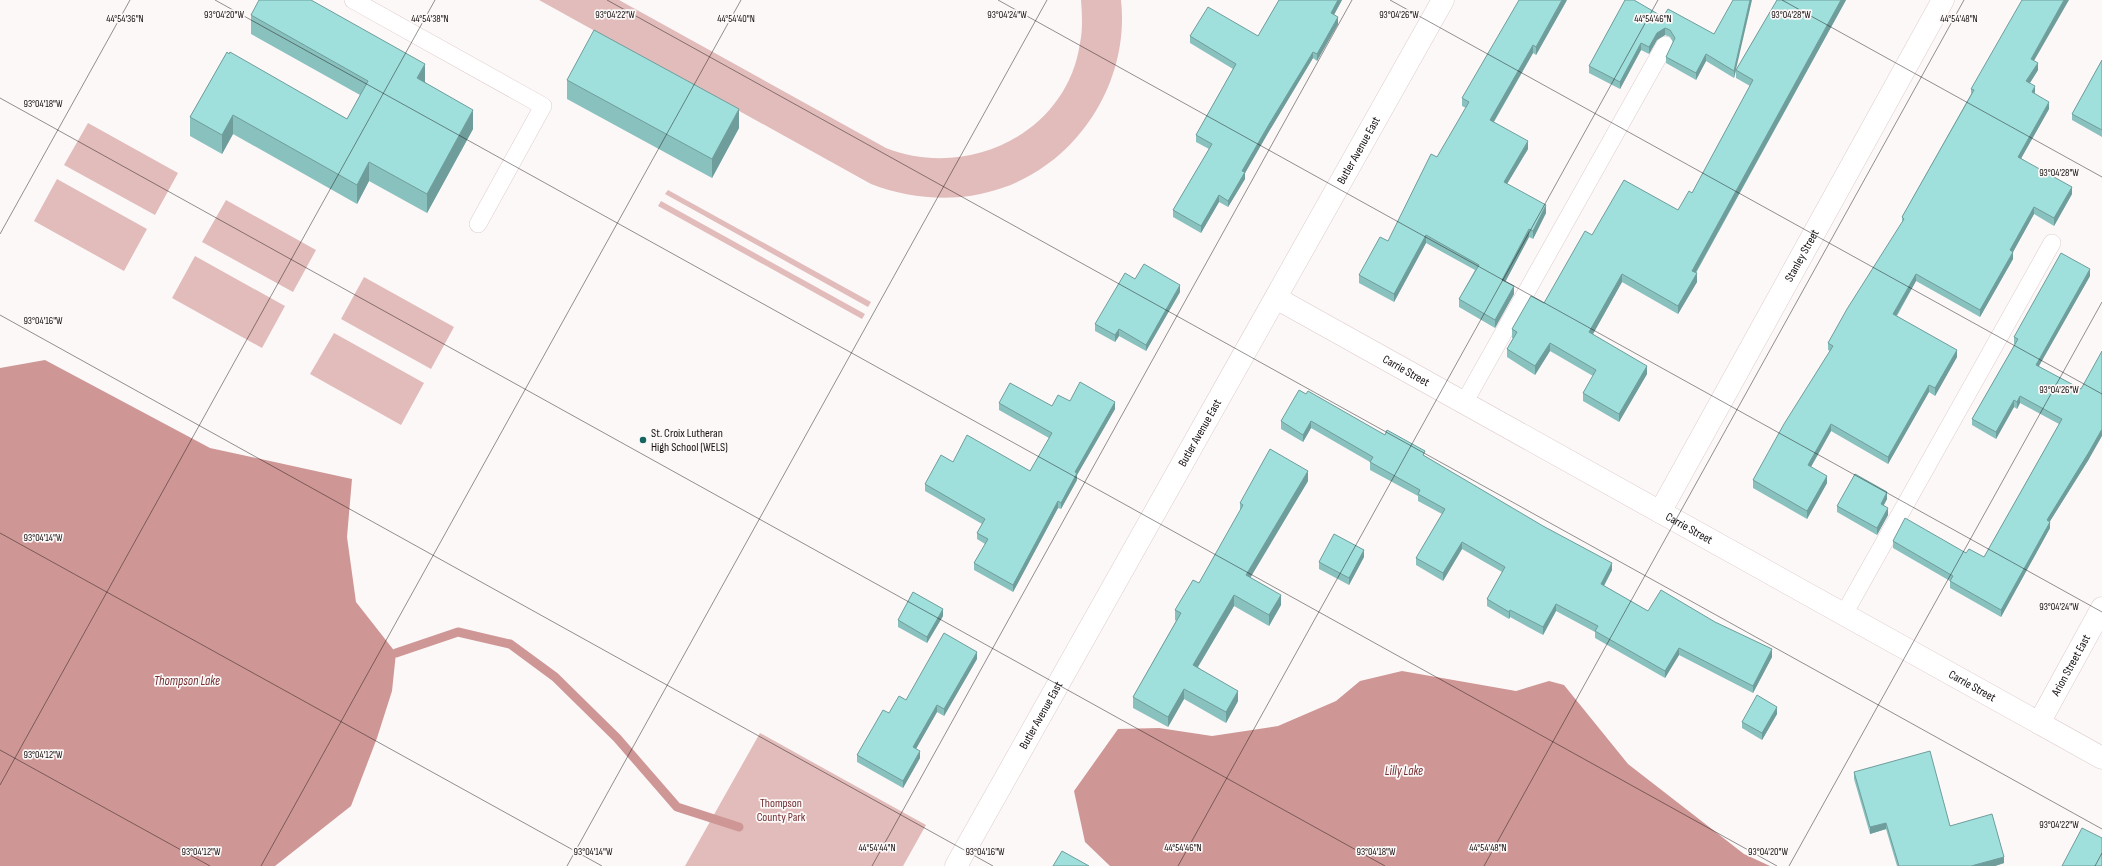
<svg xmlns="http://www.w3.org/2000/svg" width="2102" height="866" font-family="'Sofia Sans Condensed',sans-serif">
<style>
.green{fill:#e2bcbb}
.water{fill:#ce9796}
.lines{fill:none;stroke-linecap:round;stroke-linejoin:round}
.stream{stroke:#ce9796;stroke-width:9}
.service-casing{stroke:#dfcbcb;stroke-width:18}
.minor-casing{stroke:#dfcbcb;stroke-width:23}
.tertiary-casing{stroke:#dfcbcb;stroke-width:23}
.service{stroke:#fff;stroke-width:17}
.minor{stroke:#fff;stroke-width:22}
.tertiary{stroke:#fff;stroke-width:22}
.wall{fill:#89c1be}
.shaded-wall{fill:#6f9d9b}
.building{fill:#9fe0dd;stroke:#6f9d9b}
.ticks{fill:none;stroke:#140e0e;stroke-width:1;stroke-opacity:0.45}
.poi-dot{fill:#176563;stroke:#fcf8f8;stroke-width:1.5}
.labels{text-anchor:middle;stroke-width:3.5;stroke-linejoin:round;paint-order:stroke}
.street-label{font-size:12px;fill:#140e0e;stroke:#fcf8f8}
.poi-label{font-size:12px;fill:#140e0e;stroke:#fcf8f8;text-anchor:start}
.park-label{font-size:12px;fill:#722e31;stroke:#fcf8f8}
.water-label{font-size:13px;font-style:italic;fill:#743033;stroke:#fcf8f8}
.ticks-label{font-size:10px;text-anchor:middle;fill:#140e0e;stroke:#fcf8f8;stroke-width:3.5;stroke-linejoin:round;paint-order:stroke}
</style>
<rect width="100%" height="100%" fill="#fcf8f8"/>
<!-- green -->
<path class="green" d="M539,0H619L886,148C967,180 1067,134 1080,43C1083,29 1082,14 1081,0H1121C1130,81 1079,162 1002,188C959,203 913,200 871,184Z
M88,123L178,173L155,215L64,165Z
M57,179L147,229L124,271L34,221Z
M668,190L871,302L868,307L665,194Z
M226,200L316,250L293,292L202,242Z
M661,201L865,314L862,319L658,206Z
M195,256L285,306L262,348L172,298Z
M364,277L454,327L431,369L341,319Z
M334,333L424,383L401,425L310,374Z
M760,733L926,825L903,866H685Z"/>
<!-- water -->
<path class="water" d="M45,360L210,448L352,479L347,537L356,602L396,653L392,691L377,738L351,806L275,866H0V368Z
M1402,671L1516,691L1549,681L1564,685L1628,764L1744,854L1770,866H1110L1085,842L1074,791L1118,729L1159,728L1212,736L1278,726L1336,701L1360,681Z"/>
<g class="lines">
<!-- stream -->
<path class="stream" d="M396,653L458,632L510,644L555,677L617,738L677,807L739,827"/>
<defs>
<path id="service" d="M353,0L543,106L478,224
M1464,403L1665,45
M1844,614L2052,243"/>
<g id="minor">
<path id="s1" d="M1276,298L2102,758"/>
<path id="s2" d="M1660,512L1943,0"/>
<path id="s3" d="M2039,723L2102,608"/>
</g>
<g id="tertiary">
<path id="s4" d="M956,866L1443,0"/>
</g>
</defs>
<!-- service casing -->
<use href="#service" class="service-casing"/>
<!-- minor casing -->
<use href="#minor" class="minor-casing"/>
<!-- tertiary casing -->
<use href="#tertiary" class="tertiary-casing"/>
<!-- service -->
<use href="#service" class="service"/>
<!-- minor -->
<use href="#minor" class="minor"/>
<!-- tertiary -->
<use href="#tertiary" class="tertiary"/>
</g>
<!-- wall -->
<path class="wall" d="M1279,0H1342L1334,15L1338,24L1317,61L1313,58L1268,133L1245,173V179L1228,207L1219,202L1201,233L1173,217V210L1209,149L1196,142V135L1233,69L1190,43V36H1258Z
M1567,0L1536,55L1533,53L1494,122L1528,149L1507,184L1546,213L1533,239L1529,237L1505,282L1514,294L1495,328L1459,307V299L1475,270L1426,243L1394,302L1359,283V275L1388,241L1466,108L1462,106V98Z
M1625,0L1736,70L1777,0H1846L1696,273L1697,282L1678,314L1622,282L1593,334L1647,374L1619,422L1583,401V393L1593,376L1550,351L1535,375L1507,357V349L1513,338H1512V329L1544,303L1592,235L1678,210L1692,193L1750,86L1736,78V71L1734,78L1706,61L1696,80L1666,63V57L1673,42L1670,37L1665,35L1657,40L1649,54L1641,50L1620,89L1589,73V66Z
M251,15L425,82L473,129L427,213L369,181L357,204L233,134L222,154L190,136V117L227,52L347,119L360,95L251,34Z
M2102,60V137L2072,120V114Z
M2034,61L2038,70L2030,83L2035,94L2049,109L2021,158L2072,194L2054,226L2034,214L2013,252V259L1980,317L1916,281L1897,316L1957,357L1935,396L1929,392L1888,464L1831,431L1811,467L1827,483L1807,519L1753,488V480L1830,351L1828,350V343L1902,223V217L1971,94V89Z
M567,80L739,128L712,178L567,99Z
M2090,276L2039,366L2089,459L2050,521V528L2001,617L1950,588V581L1893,548V541L1966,553L1984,557L2059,424L2020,403L2017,409L2014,407L1996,439L1972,425V419L2015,344H2014V337Z
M1180,292L1146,351L1119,336L1115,342L1095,331V324Z
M1306,394L1425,456L1612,570L1604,586L1648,611L1772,657L1753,693L1679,655L1665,678L1595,638V632L1556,611L1543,635L1510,617L1509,619L1487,606V599L1502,572L1462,549L1443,581L1416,565V558L1442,514L1418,501V496L1370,470V462L1311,428L1303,442L1281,429V421Z
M1070,401L1115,409L1077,475V480L1061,509L1058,508L1013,592L974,570V563L985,544L977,539V533L982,524L925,491V484L953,462L1030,471L1049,438L999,410V403L1052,406Z
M1308,481L1250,577L1281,605L1269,626L1234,606L1198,667L1238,701L1226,723L1184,699L1168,727L1133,708V697L1176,621L1175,620V610L1199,583L1240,511V503Z
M1887,499L1884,505L1888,515L1877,535L1837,512V506Z
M1364,557L1349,585L1319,569V562Z
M943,616L927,643L898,627V620Z
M977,659L944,716L937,712L916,749L920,758L903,788L857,762V755L889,713L906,700Z
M1777,714L1762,740L1742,728V722Z
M1854,772L1950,826L2004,863L1995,866H1897L1886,829L1870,834L1854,779Z"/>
<!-- shaded-wall -->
<path class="shaded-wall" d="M1338,0H1342L1331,20V13Z
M1562,0H1567L1536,55V47Z
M1750,0H1752L1734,78V71Z
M1841,0H1846L1692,279V271Z
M2064,0H2069L2031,66V59Z
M1338,17V24L1317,61V54Z
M1665,28V35L1657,40L1649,54V47L1657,33Z
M1641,43V50L1620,89V82Z
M1533,45V53L1490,128V120Z
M1313,52V58L1268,133L1245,173V179L1228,207V201L1242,171L1268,126Z
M1706,54V61L1696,80V73Z
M2038,63V70L2026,89V81Z
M425,64V83L417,78Z
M2035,86V93L2032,92Z
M2049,102V109L2018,164V157Z
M739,109V128L712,178V159Z
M473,110V129L427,213V194Z
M233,115V134L222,154V135Z
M1528,141V149L1504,189V182Z
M369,162V181L357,204V185Z
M2072,187V194L2054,226V218Z
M1219,195V202L1201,233V226Z
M1546,205V213L1533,239V231Z
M2034,207V214L2013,252V259L1980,317V310L2010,250Z
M1529,229V237L1502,288V280Z
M1426,235V243L1394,302V294Z
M2090,269V276L2036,371V365Z
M1697,273V282L1678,314V306Z
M1622,274V282L1589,341V332Z
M1916,274V281L1893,321V314Z
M1180,285V292L1146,351V345Z
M1514,286V294L1495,328V320Z
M1119,329V336L1115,342V335Z
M1550,343V351L1535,375V366Z
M1957,350V357L1935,396V388Z
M1647,366V374L1619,422V414Z
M1929,385V392L1888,464V457Z
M2020,396V403L2017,409V402Z
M2014,400V407L1996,439V432Z
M1115,402V409L1077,475V480L1061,509V503L1075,472Z
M1311,421V428L1303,442V435Z
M1831,424V431L1808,472V465Z
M2102,429V436L2089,459L2047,526V520Z
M1308,471V481L1246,585V575Z
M1827,476V483L1807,519V511Z
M1887,492V499L1881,510V504Z
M1058,501V508L1013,592V585Z
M1888,508V515L1877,535V528Z
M2050,522V528L2001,617V610Z
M1462,542V549L1443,581V573Z
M1364,550V557L1349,585V578Z
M1612,563V570L1601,591V584Z
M1234,595V606L1193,675V665Z
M1281,595V605L1269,626V615Z
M1556,604V611L1543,635V627Z
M943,609V616L927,643V637Z
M1510,610V617L1509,619V612Z
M1679,648V655L1665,678V671Z
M1772,649V657L1753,693V686Z
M977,652V659L944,716V709Z
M1184,689V699L1168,727V717Z
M1238,691V701L1226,723V712Z
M937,705V712L913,754V747Z
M1777,707V714L1762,740V733Z
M920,751V758L903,788V781Z
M1886,823V829L1870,834V827Z
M2004,857V863L1995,866H1971Z"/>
<!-- building -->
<path class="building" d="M259,0H311L425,64L417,78L473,110L427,194L369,162L357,185L233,115L222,135L190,117L227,52L229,54L230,52L347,119L368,81L251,15Z
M1279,0H1338L1331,13L1338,17L1317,54L1313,52L1268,126L1242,171L1245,172L1228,201L1219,195L1201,226L1173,210L1212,144L1196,135L1236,64L1190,36L1208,7L1258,36Z
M1519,0H1562L1536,47L1533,45L1490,120L1528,141L1504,182L1546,205L1533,231L1529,229L1502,280L1514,286L1495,320L1459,299L1479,265L1426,235L1394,294L1359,275L1380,237L1388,241L1431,154L1437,157L1469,102L1462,98Z
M1625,0H1634L1663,17L1668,9L1714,34L1733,0H1750L1734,71L1706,54L1696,73L1666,57L1675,38L1670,30L1665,28L1657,33L1649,47L1641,43L1620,82L1589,66Z
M1777,0H1841L1692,271L1697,273L1678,306L1622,274L1589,332L1647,366L1619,414L1583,393L1596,370L1550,343L1535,366L1507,349L1517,332L1512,329L1531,296L1544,303L1585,231L1592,235L1624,180L1678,210L1689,191L1692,193L1753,80L1736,70Z
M2022,0H2064L2031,59L2038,63L2026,81L2035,86L2032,92L2049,102L2018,157L2072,187L2054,218L2034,207L2010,250L2013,252L1980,310L1916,274L1893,314L1957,350L1935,388L1929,385L1888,457L1831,424L1808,465L1827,476L1807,511L1753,480L1784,424L1833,346L1828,343L1847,309L1904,219L1902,217L1974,90L1971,89Z
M594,30L739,109L712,159L567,80Z
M2102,60V130L2072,114Z
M2061,253L2090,269L2036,365L2081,389L2102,351V429L2089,452L2047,520L2050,522L2001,610L1950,581L1953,576L1893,541L1905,518L1966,553L1969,549L1984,557L2062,419L2020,396L2017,402L2014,400L1996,432L1972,419L2018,339L2014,337Z
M1144,264L1180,285L1146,345L1119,329L1115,335L1095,324L1125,273L1135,279Z
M1080,382L1115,402L1075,472L1077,473L1061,503L1058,501L1013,585L974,563L988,539L977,533L985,519L925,484L941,455L953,462L967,435L1030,471L1052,433L999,403L1010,383L1052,406L1058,395L1070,401Z
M1299,390L1306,394L1308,391L1385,435L1387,430L1425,451L1423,455L1543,526L1612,563L1601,584L1648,611L1661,590L1715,622L1772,649L1753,686L1679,648L1665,671L1595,631L1598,626L1556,604L1543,627L1510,610L1509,612L1487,599L1505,567L1462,542L1443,573L1416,558L1445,509L1418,494L1420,490L1370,462L1373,457L1311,421L1303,435L1281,421Z
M1270,449L1308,471L1246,575L1281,595L1269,615L1234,595L1193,665L1238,691L1226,712L1184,689L1168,717L1133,697L1181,613L1175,610L1193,580L1199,583L1243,505L1240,503Z
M1855,474L1887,492L1881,504L1888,508L1877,528L1837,506Z
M1334,534L1364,550L1349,578L1319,562Z
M913,592L943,609L927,637L898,620Z
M944,633L977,652L944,709L937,705L913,747L920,751L903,781L857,755L883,710L889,713L899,696L906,700Z
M1757,695L1777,707L1762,733L1742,722Z
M1930,751L1950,826L1992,814L2004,857L1971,866H1899L1886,823L1870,827L1854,772Z
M2082,828L2102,838V866H2062Z
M1062,851L1089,866H1053Z"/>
<!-- ticks -->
<path class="ticks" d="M215,0L1777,866M607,0L2102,829M998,0L2102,612M1390,0L2102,394M1782,0L2102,177M0,98L1385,866M0,234L130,0M0,315L993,866M0,533L602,866M0,750L210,866M0,785L435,0M261,866L741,0M567,866L1047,0M872,866L1352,0M1178,866L1658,0M1484,866L1964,0M1789,866L2102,302M2095,866L2102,853"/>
<!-- markers -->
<circle class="poi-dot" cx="643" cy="440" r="4"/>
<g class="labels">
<!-- street labels -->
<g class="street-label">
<text dy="4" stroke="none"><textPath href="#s4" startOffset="821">Butler Avenue East</textPath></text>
<text dy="4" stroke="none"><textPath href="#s2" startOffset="293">Stanley Street</textPath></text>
<text dy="4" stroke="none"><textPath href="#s1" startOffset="149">Carrie Street</textPath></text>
<text dy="4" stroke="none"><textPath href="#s4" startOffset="497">Butler Avenue East</textPath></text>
<text dy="4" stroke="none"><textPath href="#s1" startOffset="473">Carrie Street</textPath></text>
<text dy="4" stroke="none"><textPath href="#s3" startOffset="66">Arion Street East</textPath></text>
<text dy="4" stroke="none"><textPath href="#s1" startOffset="797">Carrie Street</textPath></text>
<text dy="4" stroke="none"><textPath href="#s4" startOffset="173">Butler Avenue East</textPath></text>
</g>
<!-- poi labels -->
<g class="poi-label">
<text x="651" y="437">St. Croix Lutheran<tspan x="651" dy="14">High School (WELS)</tspan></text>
</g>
<!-- park labels -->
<g class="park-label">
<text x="781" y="807">Thompson<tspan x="781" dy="14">County Park</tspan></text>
</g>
<!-- water labels -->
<g class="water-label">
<text x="187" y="685">Thompson Lake</text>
<text x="1404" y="775">Lilly Lake</text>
</g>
</g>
<g class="ticks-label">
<text x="1791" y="18">93°04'28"W</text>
<text x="224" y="18">93°04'20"W</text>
<text x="615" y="18">93°04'22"W</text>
<text x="1007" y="18">93°04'24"W</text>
<text x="1399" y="18">93°04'26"W</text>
<text x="125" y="22">44°54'36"N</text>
<text x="430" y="22">44°54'38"N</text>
<text x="736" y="22">44°54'40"N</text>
<text x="1653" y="22">44°54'46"N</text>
<text x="1959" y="22">44°54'48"N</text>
<text x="43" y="107">93°04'18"W</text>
<text x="2059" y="176">93°04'28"W</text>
<text x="43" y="324">93°04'16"W</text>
<text x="2059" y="393">93°04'26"W</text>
<text x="43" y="541">93°04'14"W</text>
<text x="2059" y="610">93°04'24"W</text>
<text x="43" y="758">93°04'12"W</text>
<text x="2059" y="828">93°04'22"W</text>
<text x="877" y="851">44°54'44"N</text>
<text x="1183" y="851">44°54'46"N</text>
<text x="1488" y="851">44°54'48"N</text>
<text x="201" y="855">93°04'12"W</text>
<text x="593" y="855">93°04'14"W</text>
<text x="985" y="855">93°04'16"W</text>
<text x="1376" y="855">93°04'18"W</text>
<text x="1768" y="855">93°04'20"W</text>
</g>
</svg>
